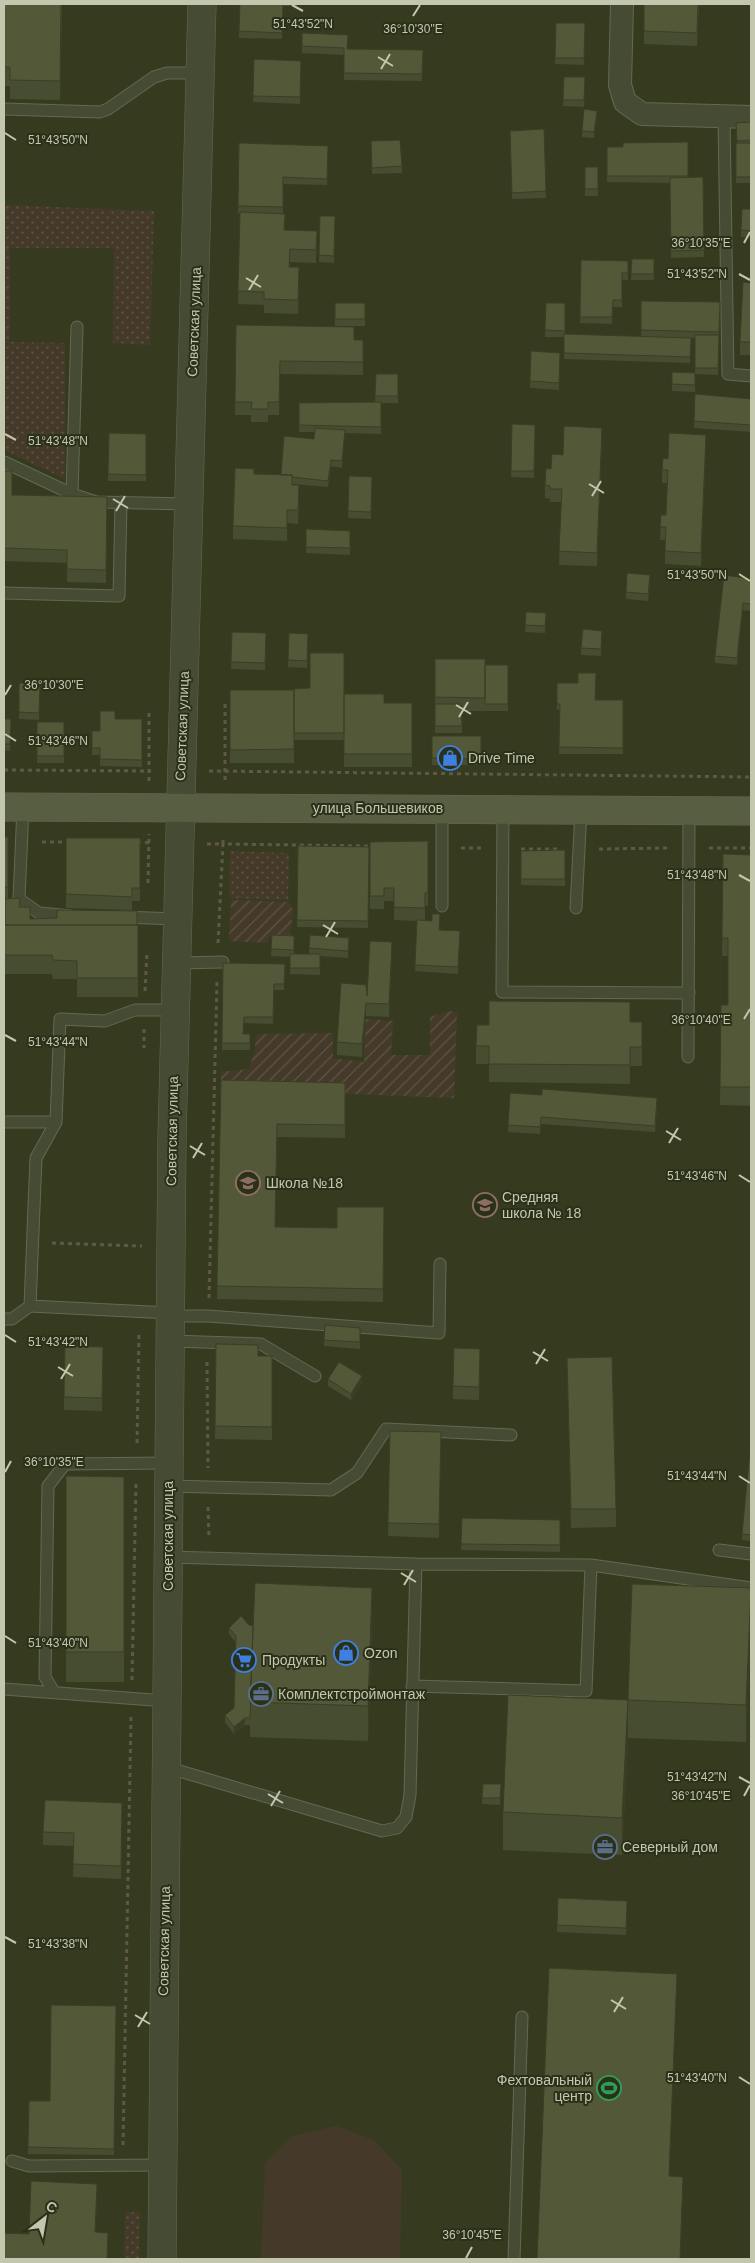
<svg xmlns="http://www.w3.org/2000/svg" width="755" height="2263" font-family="Arial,sans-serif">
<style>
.grass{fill:url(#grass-dots)}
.garden{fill:url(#garden-furrows)}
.pitch{fill:#453a29}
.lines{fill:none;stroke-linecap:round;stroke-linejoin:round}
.service-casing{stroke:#646951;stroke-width:13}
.minor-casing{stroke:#646951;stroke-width:24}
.tertiary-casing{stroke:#646951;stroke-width:29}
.secondary-casing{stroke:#646951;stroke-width:29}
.path{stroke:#5f5846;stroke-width:3;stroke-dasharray:4 4;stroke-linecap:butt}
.service{stroke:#464b34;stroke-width:11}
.minor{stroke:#464b34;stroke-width:22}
.tertiary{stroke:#464b34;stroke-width:28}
.secondary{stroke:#575e41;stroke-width:28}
.wall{fill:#474d30}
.shaded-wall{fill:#3a3e27}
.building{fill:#535938;stroke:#3a3e27}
.ticks{fill:none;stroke:#c2c7ae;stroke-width:2}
.labels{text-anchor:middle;stroke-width:4;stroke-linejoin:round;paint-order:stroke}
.street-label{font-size:14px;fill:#c2c7ae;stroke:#2b3019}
.poi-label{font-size:14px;fill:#c2c7ae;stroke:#2b3019;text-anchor:start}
.ticks-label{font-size:12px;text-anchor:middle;fill:#c2c7ae;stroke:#2b3019;stroke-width:4;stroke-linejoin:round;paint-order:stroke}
</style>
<defs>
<pattern id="grass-dots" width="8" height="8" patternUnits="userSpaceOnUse" patternTransform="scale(1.25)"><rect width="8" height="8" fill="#453a29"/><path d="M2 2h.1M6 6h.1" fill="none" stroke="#5e5546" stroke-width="1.8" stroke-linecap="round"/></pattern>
<pattern id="garden-furrows" width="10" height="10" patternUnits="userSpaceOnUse" patternTransform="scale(1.25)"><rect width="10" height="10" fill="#453a29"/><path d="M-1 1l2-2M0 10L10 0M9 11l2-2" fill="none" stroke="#5e5546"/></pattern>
</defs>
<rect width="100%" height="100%" fill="#363b20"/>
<!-- grass -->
<path class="grass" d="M4,205L154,211L150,345L113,343L114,248H10V342L65,343V479L4,450Z
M230,851L289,853L288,900L229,898Z
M125,2212H140L139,2259H124Z"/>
<!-- garden -->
<path class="garden" d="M231,900L289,902L293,910L290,937L270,936L267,943L229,941Z
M449,1011L457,1012L454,1098L221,1089V1072L249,1069L255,1050L256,1034L333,1033V1058L364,1062L366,1019L393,1021L391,1055H430V1017Z"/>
<!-- pitch -->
<path class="pitch" d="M336,2126L374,2140L402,2170L400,2259H261L265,2164L293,2136Z"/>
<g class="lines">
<defs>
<path id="service" d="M4,109L100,112L108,109L154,77L167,73H200
M724,118L728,374L751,376
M4,462L72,494L96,502L189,504
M72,494L77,327
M4,593L119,596L121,502
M23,807L19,899L39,913L71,916
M503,809L502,992L689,993
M442,906V808
M576,908L581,810
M122,917L177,919
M176,963L223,962
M688,1057L689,810
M4,1122H56L60,1019L105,1021L135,1010H175
M30,1306L36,1158L56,1122
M171,1316H208L439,1333L440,1264
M4,1319H12L30,1306L170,1313
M171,1341L261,1344L315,1376
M169,1486L331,1490L357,1473L386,1429L511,1435
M719,1550L751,1554
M168,1557L416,1564L591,1565
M412,1686L586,1691L591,1565L751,1588
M4,1689L167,1701
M54,1692L45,1677L48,1486L65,1464L169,1463
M166,1767L382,1831L397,1828L406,1817L410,1795L416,1564
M12,2161L29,2166L162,2165
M514,2259L522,2017"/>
<path id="minor" d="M622,4L620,85L625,102L642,114L751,117"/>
<path id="tertiary" d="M162,2259L172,1137L202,4"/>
<path id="secondary" d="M4,807L751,811"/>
</defs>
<!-- service casing -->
<use href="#service" class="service-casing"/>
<!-- minor casing -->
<use href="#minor" class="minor-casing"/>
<!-- tertiary casing -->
<use href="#tertiary" class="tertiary-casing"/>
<!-- secondary casing -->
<use href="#secondary" class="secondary-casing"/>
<!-- path -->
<path class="path" d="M4,770L151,771
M209,771L751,777
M225,780V702
M149,781V709
M42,842H68
M137,842L151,843
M207,844H223V836
M461,848H483
M709,848H751
M521,849H560
M599,849L670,848
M148,883L149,834
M218,943L223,844L373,846
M145,991L147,952
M144,1029V1048
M52,1243L142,1246
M209,1298L217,982
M207,1362L208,1468
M137,1443L139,1332
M208,1507L209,1538
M132,1680L136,1482
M123,2145L131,1717"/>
<!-- service -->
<use href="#service" class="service"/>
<!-- minor -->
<use href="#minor" class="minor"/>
<!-- tertiary -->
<use href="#tertiary" class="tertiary"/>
<!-- secondary -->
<use href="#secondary" class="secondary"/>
</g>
<!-- wall -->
<path class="wall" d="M4,4H62L60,100L10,99V86H4Z
M240,4H297V6H283L282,39L239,38Z
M644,4H699L697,46L644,44Z
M556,23H585L584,65L555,64Z
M302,33L348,49L423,50L422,81L344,80V55L302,53Z
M254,59L301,61L300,104L253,102Z
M564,77H585L584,107L563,106Z
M597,118L594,138L582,137V131Z
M751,122V183H736V143H737L736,123Z
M544,129L546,198L512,199L510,131Z
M688,142V177H703L704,257L671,258L670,183L607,182V147H623Z
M239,143L328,146L327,185L283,184V214L285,230L317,231L316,263L290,262V267L299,280L298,314L264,313V305L238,304L240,213H238Z
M371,148L402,166V173L372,174Z
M585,167H598V196H585Z
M751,209V237H741V230Z
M320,216H335L334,263L319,262Z
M632,259H654V280H631Z
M581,260L628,261V280H622V307H613L612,324L580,323Z
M751,283V355H740V342Z
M641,301L720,302L718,375L695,374V392L672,391V384L695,373V338L658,337L691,338L690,363L564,359V337H545L546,303H565V334L641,337Z
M335,303H365V326H335Z
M236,325L354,340H363V375L280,374L279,415H268V422H251V415H235Z
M560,359L559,390L530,388V381Z
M376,374H398V403H381V434L345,433L342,468L331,466L328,487L292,484L299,498L298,524L287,523V541L233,539V526L254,474L281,475L314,439V432H299V403L375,402Z
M695,394L751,399V432L694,428Z
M512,424L535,425L534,478L511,477Z
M146,434V481H108V474Z
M602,441L597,566L559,565L561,502H550V499L545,498V485L563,455Z
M706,448L701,566L665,564V540H660L661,515H666L667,483H662V470L668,459Z
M4,471L12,495L107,497L106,583L67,582V563L4,561Z
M349,476L372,477L371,519L348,518Z
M306,529L350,531V555L306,553Z
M751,579V611L743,610L737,665L715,663V656Z
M650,581L648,601L626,599V592Z
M526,612L546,613L545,633L525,632Z
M602,631L601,656L581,655V648Z
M232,632L266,633L265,670L231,669Z
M289,633L308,634L307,668L288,667Z
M344,653V740H294V689L310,688Z
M435,659L485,665H508V711H462V733H435Z
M19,683H40L39,720L19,719Z
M557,683H578L595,700H623V754H559L560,710H557Z
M230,690H294V763H230Z
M344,694L384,703H412V767H344Z
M4,719H11L10,751L4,750Z
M115,719H142V767L100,766V755H92V731H100Z
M37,722H64V763H37Z
M432,736H481V765H432Z
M4,837H8V899L19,907L30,919L138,925V997H77V979H53L52,974H4V925H5V900H4Z
M66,838H140V901H132V910L66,908Z
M428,841V906H425V921L439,930L460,931L458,974L415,971L417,921L394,920V901H384V909H370V842Z
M298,846L369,847L368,928L297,927Z
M565,850V886L521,885V851Z
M723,854L751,855V1106L720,1105L721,1005H728V956H722Z
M272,935L294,936V954H309L310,935L349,945L348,958L320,956V975L290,974V957L271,956Z
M392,955L389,1017L366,1016L362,1057L337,1055V1042L367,996Z
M223,963L285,964L284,990H274L273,1024L244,1023L243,1034H250V1050H222Z
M630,1022H642V1066H630V1084L489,1082V1064H476V1046Z
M221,1080L345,1083V1138L277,1137L275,1227L337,1228L384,1207L383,1302L217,1299Z
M510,1093L657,1105L655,1132L541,1124L540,1134L508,1132Z
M325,1325L360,1328V1349L324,1346Z
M216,1344L258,1356H272V1440L215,1439Z
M103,1347L102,1411L64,1410V1397Z
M567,1358L616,1509V1527L571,1528Z
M480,1362L479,1400L453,1399V1386Z
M328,1379L362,1383L351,1400L328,1386Z
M390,1431L441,1432L439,1538L388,1536Z
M751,1451V1541L742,1540V1534Z
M66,1476L124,1477V1682H66Z
M462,1518L560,1520V1552L461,1550Z
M372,1623L368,1741L250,1737V1725H245L234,1734L225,1722V1715L234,1708L236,1643L229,1634V1628L249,1625Z
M751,1626L746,1742L628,1738V1700Z
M628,1738L622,1855L503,1850V1812Z
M483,1784H501L500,1805L482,1804Z
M122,1816L121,1879L73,1877L74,1846L43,1845V1832Z
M627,1901L626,1935L557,1932V1925Z
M116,2006L114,2155L28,2154L29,2101H50Z"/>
<!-- shaded-wall -->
<path class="shaded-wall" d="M597,111V118L594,138V132Z
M602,428V441L597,566V553Z
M345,430V437L342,468V461Z
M706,435V448L701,566V553Z
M743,603V610L737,665V658Z
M392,942V955L389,1017V1004Z
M366,1003V1016L362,1057V1044Z
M362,1376V1383L351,1400V1394Z
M372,1588V1623L368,1741V1706Z
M751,1588V1626L746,1742V1705Z
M628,1700V1738L622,1855V1818Z
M245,1718V1725L234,1734V1727Z
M677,1974V1987L669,2189V2176Z
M97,2184V2207L95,2255V2232Z"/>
<!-- building -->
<path class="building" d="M4,4H61L60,81L10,80V67H4Z
M240,4H283L282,33L239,31Z
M644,4H698L697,33L644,31Z
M556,23H585L584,58H555Z
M302,33L348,35L347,49L423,50L422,74L344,73V48L302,46Z
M254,59L301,61L300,97L253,96Z
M564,77H585L584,100H563Z
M584,109L597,111L594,132L582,131Z
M751,122V140L737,141L736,123Z
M544,129L546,191L512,193L510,131Z
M400,140L402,166L372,168L371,141Z
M688,142V176H607V147H623V143Z
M239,143L328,146L327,179L283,177V207L238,206Z
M736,143H751V177H736Z
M585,167H598V189H585Z
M703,177L704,250L671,251L670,178Z
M742,209H751V231L741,230Z
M240,212L285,214L284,230L317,231L316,250L290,249L289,267H299L298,300L264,299V292L238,291Z
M320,216H335L334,256L319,255Z
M632,259H654V274H631Z
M581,260L628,261V273H622V300H613L612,317H580Z
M743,282L751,283V342H740Z
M641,301L720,302L719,332L641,330Z
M335,303H365V319H335Z
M546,303H565V331L545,330Z
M236,325L354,327V340H363V362L280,361L279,402H268V409H251L252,402H235Z
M564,334L691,338L690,357L564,353Z
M695,335H719L718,368H695Z
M531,351L560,353L559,383L530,381Z
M672,372L695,373V385L672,384Z
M376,374H398V396H375Z
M695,394L751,399V425L694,421Z
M381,402V427L299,425V403Z
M512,424L535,425L534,471H511Z
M564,426L602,428L597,553L559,551L562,489H550V486L545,485L546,468L551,469L552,454L563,455Z
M315,428L345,430L342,461L331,460L328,481L292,477V475H281L284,436L314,439Z
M109,433L146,434V475L108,474Z
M669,433L706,435L701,553L665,551L666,527H660L661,515H666L668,470H662L663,458L668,459Z
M235,468L254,469V474L292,475V485H299L298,510H287V528L233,526Z
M4,471H12V495L107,497L106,570L67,569V550L4,548Z
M349,476L372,477L371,512L348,511Z
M306,529L350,531V548L306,547Z
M627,573L650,575L648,594L626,592Z
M724,575L751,579V604L743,603L737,658L715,656Z
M526,612L546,613L545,626L525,625Z
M583,629L602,631L601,649L581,648Z
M232,632L266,633L265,663L231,662Z
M289,633L308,634L307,661L288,660Z
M310,653H344V733H294V689L310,688Z
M435,659H485V698L435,697Z
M485,665H508V704H485Z
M578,673H596L595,700H623V748L559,747L560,704H557V683H578Z
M19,683H40L39,713L19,712Z
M230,690H294V749L230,750Z
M344,694H384V703H412V754H344Z
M435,704H461L462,726H435Z
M100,711H115V719H142V760L100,759V748H92V731H100Z
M4,719H11L10,744H4Z
M37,722H64V756H37Z
M432,736H481V759L432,758Z
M4,837H8V887H4Z
M66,838H140V888H132V897L66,894Z
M428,841V893H425V908L394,907V888H384V896H370V842Z
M298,846L369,847L368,921L297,920Z
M565,850V879H521V851Z
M723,854L751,855V1087H720L721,1005H728V938H722Z
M20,898L19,907H30V919L57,918V910L137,911V925H5V899Z
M432,914H440L439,930L460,931L458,967L415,965L417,920L432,921Z
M4,925H138V978H77V961L53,960L52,955H4Z
M272,935L294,936V950L271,949Z
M310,935L349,938L348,951L309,948Z
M370,941L392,942L389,1004L366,1003L362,1044L337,1042L341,983L366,985L367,996Z
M290,954H320V968H290Z
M223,963L285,964L284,984H274L273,1017H244L243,1034H250V1043H222Z
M489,1001L630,1002V1022H642V1047H630V1065L489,1064V1046H476L477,1025H489Z
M221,1080L345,1083V1125L277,1124L275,1227L337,1228V1207H384L383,1289L217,1286Z
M542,1089L657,1098L655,1126L541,1117L540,1127L508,1125L510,1093L542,1095Z
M325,1325L360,1328V1342L324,1340Z
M216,1344L258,1345V1356H272V1427L215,1426Z
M65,1346L103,1347L102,1398L64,1397Z
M454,1348L480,1349L479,1387L453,1386Z
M612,1357L616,1509H571L567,1358Z
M339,1362L362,1376L351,1394L328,1379Z
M390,1431L441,1432L439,1524L388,1523Z
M750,1451H751V1535L742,1534Z
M66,1476L124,1477V1652H66Z
M462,1518L560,1520V1545L461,1544Z
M255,1583L372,1588L368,1706L250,1702Z
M632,1584L751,1588L746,1705L628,1700Z
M241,1616L249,1625L253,1626L250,1718H245L234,1727L225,1715L234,1708L236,1636L229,1628Z
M508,1695L628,1700L622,1818L503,1812Z
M483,1784H501L500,1798H482Z
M45,1800L122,1803L121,1866L73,1864L74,1833L43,1832Z
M558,1898L627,1901L626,1928L557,1925Z
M549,1968L677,1974L669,2176L683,2177L680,2259H537Z
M51,2005L116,2006L114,2149L28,2147L29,2101H50Z
M31,2181L97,2184L95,2232L108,2233L107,2259H4V2233L29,2234Z"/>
<!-- ticks -->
<path class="ticks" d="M292,5L303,11M413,16L420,5M378,57L393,66M381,69L390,54M5,133L16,140M744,243L750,232M739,274L750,280M246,278L261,287M249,290L258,275M5,434L16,440M589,484L604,493M592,496L601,481M113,499L128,508M116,511L125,496M739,574L750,581M5,695L11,685M456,705L471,714M459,717L468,702M5,734L16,741M739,875L750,881M323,925L338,934M326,937L335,922M744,1019L750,1009M5,1035L16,1041M666,1131L681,1140M669,1143L678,1128M190,1146L205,1155M193,1158L202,1143M739,1175L750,1182M5,1335L16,1342M533,1352L548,1361M536,1364L545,1349M58,1367L73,1376M61,1379L70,1364M5,1472L11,1461M739,1476L750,1483M401,1573L416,1582M404,1585L413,1570M5,1636L16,1643M739,1777L750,1783M268,1794L283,1803M744,1796L750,1785M271,1806L280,1791M5,1937L16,1943M611,2000L626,2009M614,2012L623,1997M135,2015L150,2024M138,2027L147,2012M739,2077L750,2084M466,2258L472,2247"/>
<!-- icons -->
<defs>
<symbol id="shop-ring" viewBox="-11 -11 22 22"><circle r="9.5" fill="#2b3019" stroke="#3f7fe0" stroke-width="1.5"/><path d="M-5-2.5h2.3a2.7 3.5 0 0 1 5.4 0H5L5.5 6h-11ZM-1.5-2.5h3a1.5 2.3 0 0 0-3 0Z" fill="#3f7fe0"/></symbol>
<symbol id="school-ring" viewBox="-11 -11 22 22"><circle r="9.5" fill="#2b3019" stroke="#8d6e63" stroke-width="1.5"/><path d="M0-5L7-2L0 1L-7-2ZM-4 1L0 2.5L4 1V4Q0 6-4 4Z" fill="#8d6e63"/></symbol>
<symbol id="supermarket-ring" viewBox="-11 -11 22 22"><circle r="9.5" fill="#2b3019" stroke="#3f7fe0" stroke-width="1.5"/><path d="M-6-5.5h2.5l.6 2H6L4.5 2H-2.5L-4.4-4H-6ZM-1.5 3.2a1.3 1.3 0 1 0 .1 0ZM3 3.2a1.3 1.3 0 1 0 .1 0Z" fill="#3f7fe0"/></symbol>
<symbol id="office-ring" viewBox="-11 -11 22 22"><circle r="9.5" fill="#2b3019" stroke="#5c6f8a" stroke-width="1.5"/><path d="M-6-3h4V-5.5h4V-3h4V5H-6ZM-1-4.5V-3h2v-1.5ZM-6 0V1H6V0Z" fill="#5c6f8a"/></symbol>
<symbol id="stadium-ring" viewBox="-11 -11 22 22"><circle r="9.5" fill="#2b3019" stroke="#2e9e5b" stroke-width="1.5"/><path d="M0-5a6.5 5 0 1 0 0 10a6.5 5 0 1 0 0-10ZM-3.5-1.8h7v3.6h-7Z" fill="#2e9e5b"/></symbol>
</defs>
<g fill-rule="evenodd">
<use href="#shop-ring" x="436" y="744" width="28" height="28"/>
<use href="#school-ring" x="234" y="1169" width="28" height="28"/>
<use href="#school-ring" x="471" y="1191" width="28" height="28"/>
<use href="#shop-ring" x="332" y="1639" width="28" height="28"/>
<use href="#supermarket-ring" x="230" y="1646" width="28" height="28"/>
<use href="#office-ring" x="247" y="1680" width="28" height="28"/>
<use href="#office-ring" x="591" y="1833" width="28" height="28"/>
<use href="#stadium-ring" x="595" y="2074" width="28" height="28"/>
</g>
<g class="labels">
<!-- street labels -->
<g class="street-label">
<text transform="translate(194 322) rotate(-88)" y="5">Советская улица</text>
<text transform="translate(182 726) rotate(-88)" y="5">Советская улица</text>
<text x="378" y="813">улица Большевиков</text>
<text transform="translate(172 1131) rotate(-89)" y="5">Советская улица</text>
<text transform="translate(168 1536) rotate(-90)" y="5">Советская улица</text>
<text transform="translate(164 1941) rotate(-89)" y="5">Советская улица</text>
</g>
<!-- poi labels -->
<g class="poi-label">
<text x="468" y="763">Drive Time</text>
<text x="266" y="1188">Школа №18</text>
<text x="502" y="1202">Средняя<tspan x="502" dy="16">школа № 18</tspan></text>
<text x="364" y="1658">Ozon</text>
<text x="262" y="1665">Продукты</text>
<text x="278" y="1699">Комплектстроймонтаж</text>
<text x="622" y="1852">Северный дом</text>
<text x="592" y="2085" text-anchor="end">Фехтовальный<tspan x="592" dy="16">центр</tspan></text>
</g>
</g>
<g class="ticks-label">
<text x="303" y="28">51°43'52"N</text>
<text x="413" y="33">36°10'30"E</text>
<text x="58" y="144">51°43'50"N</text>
<text x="701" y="247">36°10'35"E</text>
<text x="697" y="278">51°43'52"N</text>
<text x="58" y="445">51°43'48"N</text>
<text x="697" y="579">51°43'50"N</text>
<text x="54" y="689">36°10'30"E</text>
<text x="58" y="745">51°43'46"N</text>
<text x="697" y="879">51°43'48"N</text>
<text x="701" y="1024">36°10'40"E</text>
<text x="58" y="1046">51°43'44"N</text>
<text x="697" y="1180">51°43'46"N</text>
<text x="58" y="1346">51°43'42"N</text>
<text x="54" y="1466">36°10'35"E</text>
<text x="697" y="1480">51°43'44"N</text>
<text x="58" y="1647">51°43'40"N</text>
<text x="697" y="1781">51°43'42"N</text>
<text x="701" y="1800">36°10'45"E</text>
<text x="58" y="1948">51°43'38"N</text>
<text x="697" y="2082">51°43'40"N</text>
<text x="472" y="2239">36°10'45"E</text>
</g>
<!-- border -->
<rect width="755" height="2263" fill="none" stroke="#c2c7ae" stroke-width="10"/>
<!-- north arrow -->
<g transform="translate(45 2218) rotate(31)" stroke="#2b3019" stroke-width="4" paint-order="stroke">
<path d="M0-4L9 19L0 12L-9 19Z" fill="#c2c7ae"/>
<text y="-8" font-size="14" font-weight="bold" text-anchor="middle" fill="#c2c7ae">С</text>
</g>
</svg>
